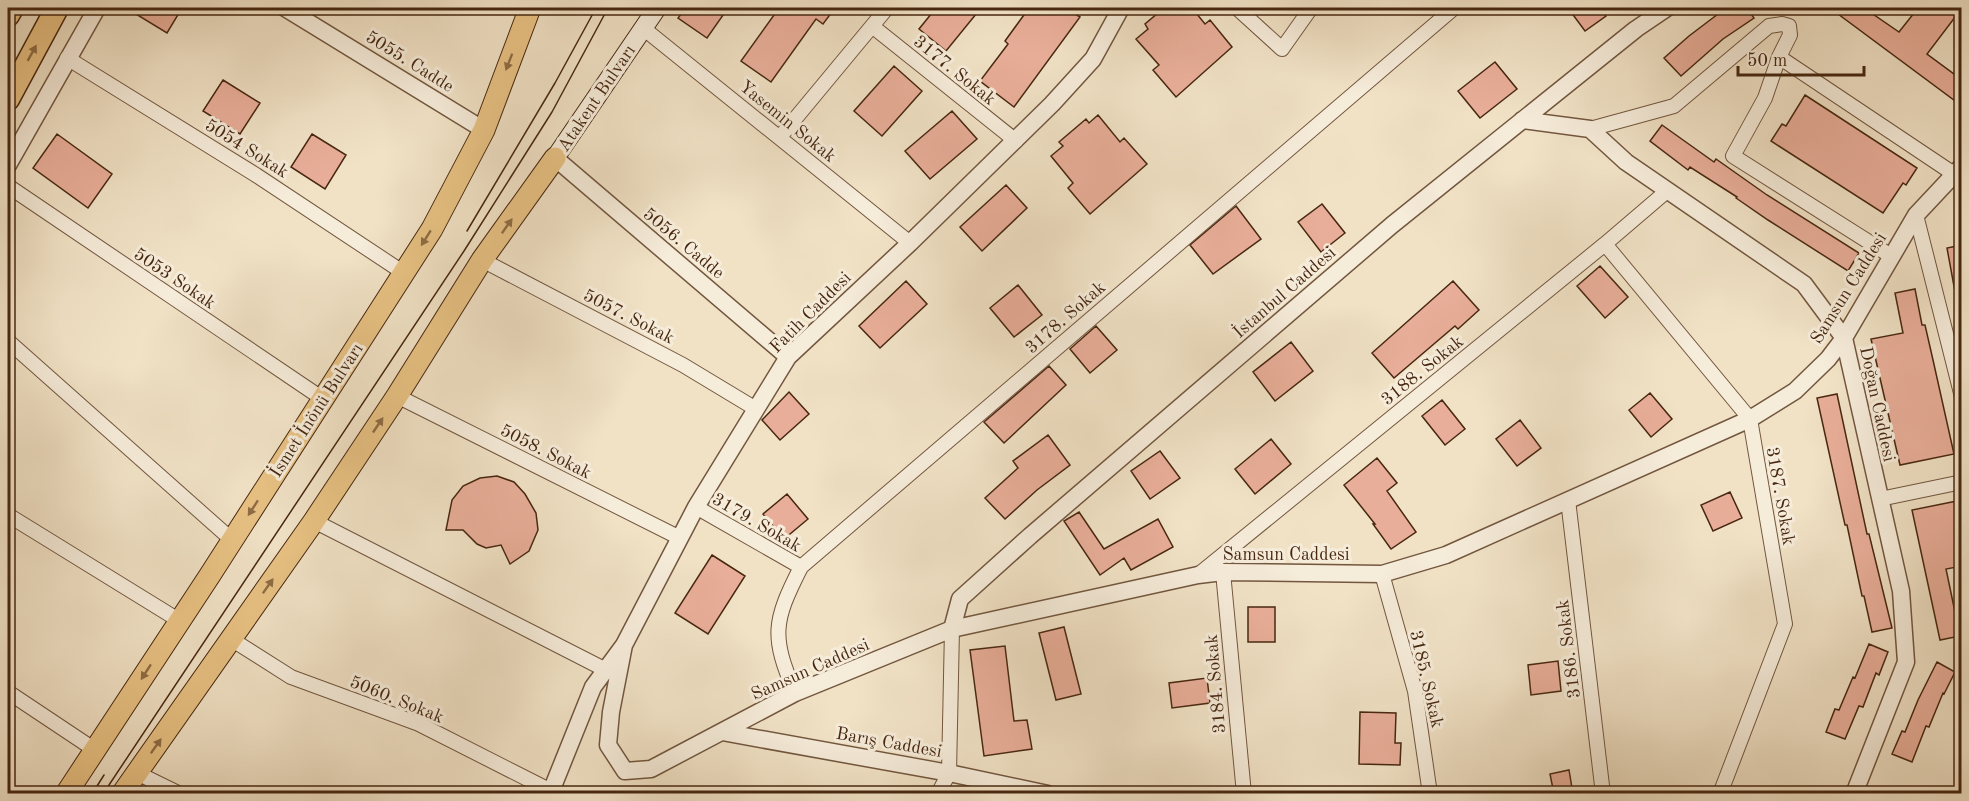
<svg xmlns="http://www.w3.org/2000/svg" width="1969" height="801" font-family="'Old Standard TT',serif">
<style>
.building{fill:#e9ae99;stroke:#472710;stroke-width:1.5}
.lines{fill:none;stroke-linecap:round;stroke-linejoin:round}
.minor-casing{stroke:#72563e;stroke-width:16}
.tertiary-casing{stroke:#72563e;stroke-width:19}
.secondary-casing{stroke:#472710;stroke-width:20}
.primary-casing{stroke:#472710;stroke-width:23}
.trunk-casing{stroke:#472710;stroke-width:25}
.minor{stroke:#f6ecda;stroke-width:14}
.tertiary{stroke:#f6ecda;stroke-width:16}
.secondary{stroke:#f6ecda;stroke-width:18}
.primary{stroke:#e8c183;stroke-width:21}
.trunk{stroke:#e8c183;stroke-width:22}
.tram{stroke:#472710;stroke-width:1.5}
.oneway{fill:#8f6c44}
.labels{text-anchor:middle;stroke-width:6;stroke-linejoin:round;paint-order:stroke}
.street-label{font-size:18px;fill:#472710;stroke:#f6ecda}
</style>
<rect width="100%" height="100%" fill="#f1e2c6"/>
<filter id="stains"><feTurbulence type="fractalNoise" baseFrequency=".00333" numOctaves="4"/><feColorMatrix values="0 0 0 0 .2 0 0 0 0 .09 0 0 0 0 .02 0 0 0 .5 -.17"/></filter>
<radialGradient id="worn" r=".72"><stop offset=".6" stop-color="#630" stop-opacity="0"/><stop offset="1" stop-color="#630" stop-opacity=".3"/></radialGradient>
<!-- building -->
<path class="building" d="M126,8H182L167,33Z
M686,8H728L707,38L678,18Z
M779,8H835L823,24L816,19L771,82L741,61Z
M936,8H981L946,51L919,29Z
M1029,8H1066L1080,17L1014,107L980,81L1008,44L1005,41Z
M1164,8H1192L1205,24L1210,20L1232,47L1176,97L1153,70L1159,65L1136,39L1148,29L1145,24Z
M1568,8H1600L1606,16L1585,31Z
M1726,8H1747L1754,18L1723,39L1681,76L1664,58L1689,36Z
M1830,8H1864L1899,32L1918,8H1962L1927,54L1962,80V106Z
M1495,62L1517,89L1480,118L1458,91Z
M894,66L922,91L882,136L854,111Z
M223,80L260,103L240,134L203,111Z
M1805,95L1917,168L1906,185L1903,183L1883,213L1771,141L1782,124L1786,126Z
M952,111L977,139L930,179L905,151Z
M1098,115L1120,142L1124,138L1147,164L1090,214L1068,188L1073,183L1051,156L1063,146L1059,142L1086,119L1089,123Z
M1662,125L1714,162L1716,159L1767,195L1859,253L1848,271L1768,220L1736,198L1737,197L1690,167L1688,170L1650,141Z
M57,134L112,174L88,208L33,168Z
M312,134L346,155L325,189L291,167Z
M1006,185L1027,208L982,251L960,227Z
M1322,204L1345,233L1321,252L1298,222Z
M1236,206L1261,239L1213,274L1190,245Z
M1962,245V291L1955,292L1947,248Z
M1600,266L1628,297L1605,318L1577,286Z
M906,281L927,304L880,348L859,326Z
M1453,281L1479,310L1458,329L1455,326L1394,378L1372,353Z
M1018,285L1042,315L1014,337L990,308Z
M1915,289L1922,325H1925L1933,360L1954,454L1900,465L1871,339L1903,333L1895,293Z
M1096,326L1117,350L1090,373L1070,349Z
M1291,342L1313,371L1275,401L1253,372Z
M1049,366L1066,385L1004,443L984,422Z
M789,392L809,414L780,440L762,420Z
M1650,393L1672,419L1651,437L1629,410Z
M1837,394L1867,534H1869L1892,628L1872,632L1864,596H1862L1847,525H1845L1817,398Z
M1442,400L1465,429L1445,445L1422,416Z
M1520,420L1541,448L1517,466L1496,439Z
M1048,435L1070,465L1037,490L1005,519L985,498L1018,468L1013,461Z
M1271,439L1291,464L1255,494L1235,469Z
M1160,451L1180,478L1150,499L1131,471Z
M1377,458L1397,483L1387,491L1416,532L1391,549L1373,524H1375L1344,485Z
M497,476L514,482L525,494L536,513L538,530L529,551L510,564L501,545L486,548L477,544L463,530H446L452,500L463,486L480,478Z
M1730,492L1742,518L1713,531L1701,505Z
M787,494L808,519L784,539L763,514Z
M1962,500V566L1946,569L1960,636L1940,640L1912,510Z
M1079,512L1104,549L1158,519L1173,547L1131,570L1124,558L1100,575L1064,521Z
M712,555L745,576L708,634L675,613Z
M1248,607H1275V642H1248Z
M1064,627L1081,694L1056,700L1039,633Z
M1869,644L1888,652L1879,675L1876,673L1863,707L1859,706L1845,739L1826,732L1835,709L1839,710L1853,677L1855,678Z
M1005,646L1014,721L1027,720L1032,749L984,756L970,650Z
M1558,661L1561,691L1531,695L1528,665Z
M1937,662L1955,672L1944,694L1943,693L1929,727L1926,726L1912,762L1892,754L1902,731L1905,732L1918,700Z
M1207,678L1210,703L1172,708L1169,683Z
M1360,712L1396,713L1395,743H1401L1400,765L1359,764Z
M1569,770L1573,794H1554L1550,774Z"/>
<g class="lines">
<defs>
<path id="minor" d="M1237,8L1282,49L1311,8
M872,26L1016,141
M643,28L910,243
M1779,57L1954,174
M67,58L256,175L404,273
M1590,129L1674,106L1769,26L1782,24L1789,26L1790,35L1779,57L1765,98L1733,156L1891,256
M780,137L887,8
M8,186L323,399
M1916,215L1962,397
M1605,244L1750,419L1785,624L1720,794
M482,260L683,365L756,409
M8,341L232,540
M397,396L680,538
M1880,499L1962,482
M1568,500L1603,794
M696,507L801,567
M8,515L180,621
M314,521L606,670
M1223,572L1244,794
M1382,574L1415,691L1430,794
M1198,575L1605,244L1667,191
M231,639L291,677L419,724L557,794
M8,692L95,750
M795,693C771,636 773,622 801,567L1454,8
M137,773L180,794
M938,794L949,773L952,629"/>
<path id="tertiary" d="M285,8L484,130
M1522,120L1590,129L1626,162L1804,284L1844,338L1901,591L1906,662L1854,794
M555,158L788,357
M8,165L97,8
M952,629L960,599L1030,536L1392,225L1636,29L1667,8
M624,645L611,712L608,745L625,771L651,769L795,693L952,629L1198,575L1223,572L1382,574L1446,555L1750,419L1795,391L1828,359L1844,338L1916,215L1962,166
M722,732L949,773L1048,794
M550,794L593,687L624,645L696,507L788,357L910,243L1052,104L1093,59L1121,8"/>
<path id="secondary" d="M555,158L657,8"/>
<path id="primary" d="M66,794L210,575L432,229L484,130L530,8
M122,794L314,521L397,396L482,260L555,158"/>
<path id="trunk" d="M8,15L12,8
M8,99L57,8"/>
</defs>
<!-- minor casing -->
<use href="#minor" class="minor-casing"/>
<!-- tertiary casing -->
<use href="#tertiary" class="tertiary-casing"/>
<!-- secondary casing -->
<use href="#secondary" class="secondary-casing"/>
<!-- primary casing -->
<use href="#primary" class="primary-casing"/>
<!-- trunk casing -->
<use href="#trunk" class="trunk-casing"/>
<!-- minor -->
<use href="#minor" class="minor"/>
<!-- tertiary -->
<use href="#tertiary" class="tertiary"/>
<!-- secondary -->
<use href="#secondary" class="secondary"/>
<!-- primary -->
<use href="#primary" class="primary"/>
<!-- trunk -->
<use href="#trunk" class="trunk"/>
<!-- tram -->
<path class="tram" d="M467,231L555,83L596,8
M92,794L104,775
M103,794L464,251L552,112L608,8"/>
</g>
<!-- one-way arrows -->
<defs><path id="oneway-solid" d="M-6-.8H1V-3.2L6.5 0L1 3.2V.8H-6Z" transform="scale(1.5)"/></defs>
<g class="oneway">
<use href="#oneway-solid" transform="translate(32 53) rotate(-61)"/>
<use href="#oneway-solid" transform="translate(509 62) rotate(111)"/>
<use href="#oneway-solid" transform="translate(507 226) rotate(-55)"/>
<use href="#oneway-solid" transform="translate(426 238) rotate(122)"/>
<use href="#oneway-solid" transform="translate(378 425) rotate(-56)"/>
<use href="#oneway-solid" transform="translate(253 508) rotate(123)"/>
<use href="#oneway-solid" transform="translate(268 586) rotate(-55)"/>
<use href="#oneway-solid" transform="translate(146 672) rotate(123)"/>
<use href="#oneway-solid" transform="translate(156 746) rotate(-55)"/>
</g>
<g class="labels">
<!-- street labels -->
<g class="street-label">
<text transform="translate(410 61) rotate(32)" y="6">5055. Cadde</text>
<text transform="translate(955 70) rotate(39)" y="6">3177. Sokak</text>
<text transform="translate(596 98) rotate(-56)" y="6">Atakent Bulvarı</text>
<text transform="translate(788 121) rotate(39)" y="6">Yasemin Sokak</text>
<text transform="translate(247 148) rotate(32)" y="6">5054 Sokak</text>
<text transform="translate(684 243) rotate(40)" y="6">5056. Cadde</text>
<text transform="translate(175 278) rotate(34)" y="6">5053 Sokak</text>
<text transform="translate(1848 288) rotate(-58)" y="6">Samsun Caddesi</text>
<text transform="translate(1284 292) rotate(-41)" y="6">İstanbul Caddesi</text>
<text transform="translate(810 312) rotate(-45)" y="6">Fatih Caddesi</text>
<text transform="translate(629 316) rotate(27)" y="6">5057. Sokak</text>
<text transform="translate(1065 317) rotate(-41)" y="6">3178. Sokak</text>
<text transform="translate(1422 370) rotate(-39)" y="6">3188. Sokak</text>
<text transform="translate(1878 404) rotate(78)" y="6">Doğan Caddesi</text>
<text transform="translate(316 410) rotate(-57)" y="6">İsmet İnönü Bulvarı</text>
<text transform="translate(546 451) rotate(27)" y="6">5058. Sokak</text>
<text transform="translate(1781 496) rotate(80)" y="6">3187. Sokak</text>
<text transform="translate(757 522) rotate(30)" y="6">3179. Sokak</text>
<text x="1286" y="560">Samsun Caddesi</text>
<text transform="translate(1568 649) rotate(-97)" y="6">3186. Sokak</text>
<text transform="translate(810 669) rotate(-24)" y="6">Samsun Caddesi</text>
<text transform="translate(1427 679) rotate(77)" y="6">3185. Sokak</text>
<text transform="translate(1215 684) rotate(-95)" y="6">3184. Sokak</text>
<text transform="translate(397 699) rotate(22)" y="6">5060. Sokak</text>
<text transform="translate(889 742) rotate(10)" y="6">Barış Caddesi</text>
</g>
</g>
<!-- margin -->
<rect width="1969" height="801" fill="none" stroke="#f1e2c6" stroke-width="30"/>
<rect x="9" y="9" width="1951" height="783" fill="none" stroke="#472710" stroke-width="3"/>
<rect x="15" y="15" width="1939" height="771" fill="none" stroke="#472710" stroke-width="1.5"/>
<!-- scale -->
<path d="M1738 66v9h126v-9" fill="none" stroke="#472710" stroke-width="3"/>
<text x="1747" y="66" font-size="18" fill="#472710" stroke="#f6ecda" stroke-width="4.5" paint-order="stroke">50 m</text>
<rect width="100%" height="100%" filter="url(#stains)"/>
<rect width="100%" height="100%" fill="url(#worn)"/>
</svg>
